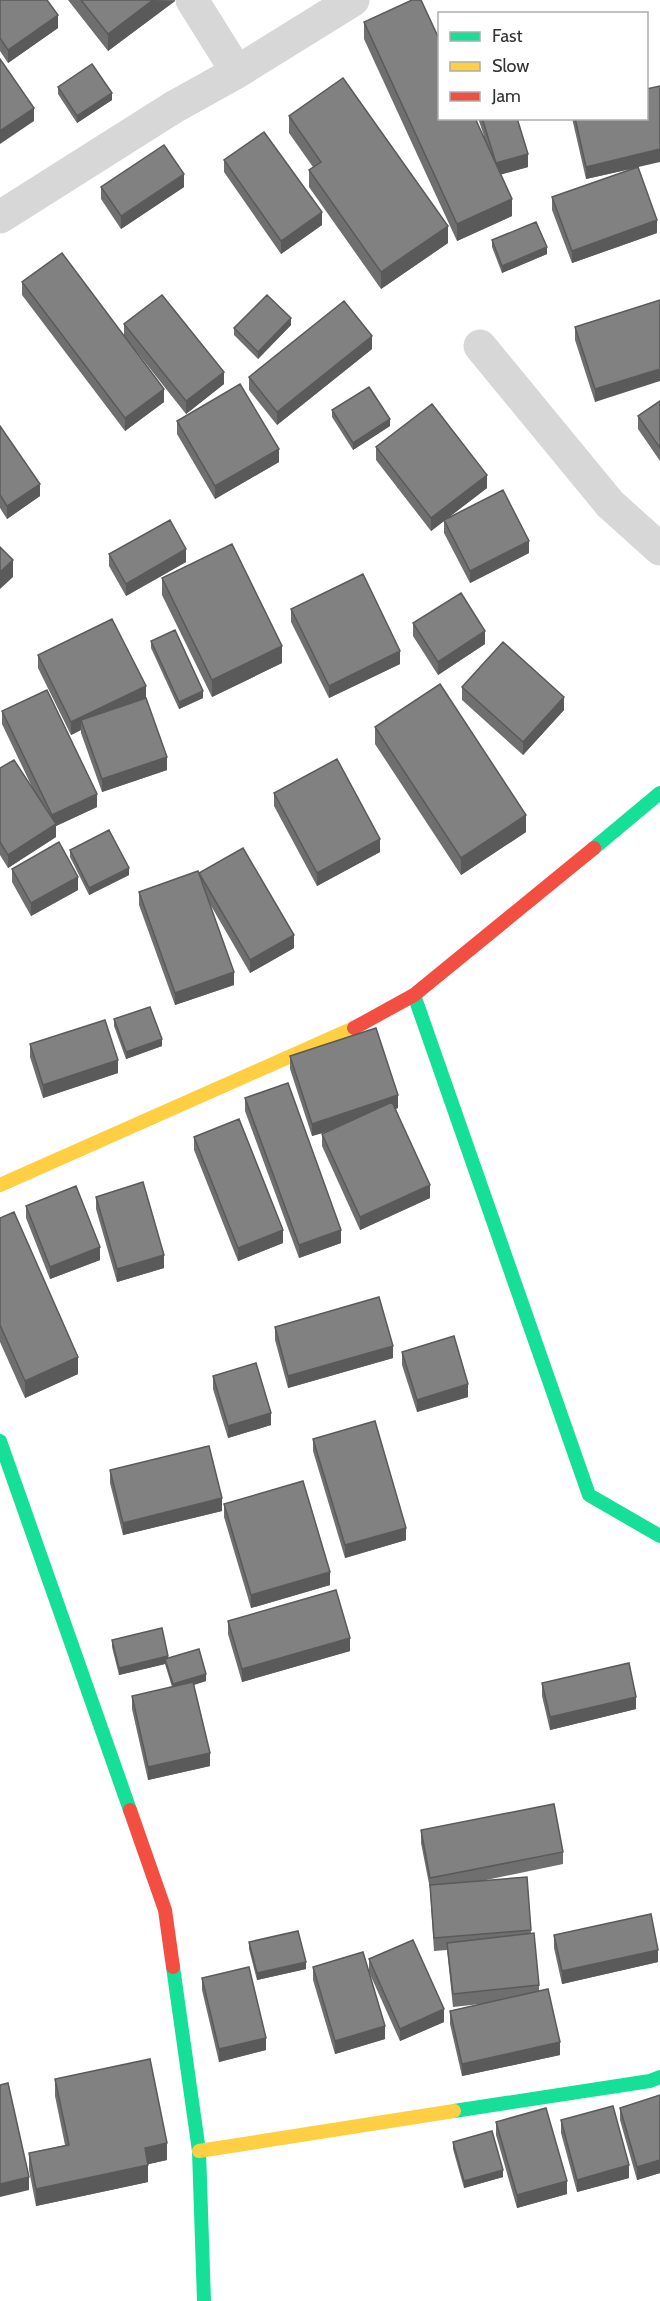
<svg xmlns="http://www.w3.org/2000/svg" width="660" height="2301" font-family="Cabin,sans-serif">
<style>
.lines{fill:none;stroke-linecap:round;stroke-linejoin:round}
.street{stroke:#d7d7d7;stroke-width:33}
.fast{stroke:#16e098;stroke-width:14}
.slow{stroke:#ffcf43;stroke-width:14}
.jam{stroke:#f24e42;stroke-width:14}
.wall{fill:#6f6f6f}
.shaded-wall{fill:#5a5a5a}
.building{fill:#818181;stroke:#5a5a5a;stroke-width:1.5}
</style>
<rect width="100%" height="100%" fill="#fff"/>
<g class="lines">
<!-- street -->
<path class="street" d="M192,0L237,72
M0,217L174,107L237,72L353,0
M480,346L610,504L660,549"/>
<!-- fast -->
<path class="fast" d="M594,848L660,793
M414,995L589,1495L660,1536
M0,1441L130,1810
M173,1967L199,2151L204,2301
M454,2111L650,2081L660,2077"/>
<!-- slow -->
<path class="slow" d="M0,1185L354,1028
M199,2151L454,2111"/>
<!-- jam -->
<path class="jam" d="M354,1028L414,995L594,848
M130,1810L165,1910L173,1967"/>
</g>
<!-- wall -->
<path class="wall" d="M0,0L58,28L8,63L0,51Z
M68,0H175V1L108,51Z
M364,22L484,136L478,118H517L528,167L501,174L512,216L457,241L364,39Z
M58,87L112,100L77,123L58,94Z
M289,116L448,243L381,289L309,187V170L313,167L289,133Z
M572,118H646L638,167L657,233L572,263L552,210V197L636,168L586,179Z
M224,160L322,225L281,254L224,172Z
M101,187H184L121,229L101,199Z
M492,240L547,254L502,273L492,247Z
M22,282L124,336V324L224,384L186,414L136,351L164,402L125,431L22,295Z
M660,300L595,402L575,340V327Z
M291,325L258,359L234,335V328Z
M372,349L277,425L249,390V377Z
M660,401V461L638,429V416Z
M332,410L390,426L353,450L332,417Z
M177,421L279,462L215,499L177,434Z
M0,426L40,496L7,519L0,508Z
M376,447L487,488L449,517L529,553L470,583L444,533V521L431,531L376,460Z
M109,554L186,562L126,596L109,566Z
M162,578L282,663L212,697L162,595Z
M291,609L400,664L329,698L291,622Z
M413,623L485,644L438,675L413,636Z
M151,641L203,698L179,709L151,648Z
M38,655L146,698L167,770L102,792L81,733V730L71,735L38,668Z
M462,687L564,710L523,755L462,700Z
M2,711L97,807L56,826V837L8,868L0,855V768L33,789L2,724Z
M375,727L526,832L461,875L375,744Z
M274,793L380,852L317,886L274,806Z
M70,850L129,875L89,895L70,857Z
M12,869L78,890L31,916L12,882Z
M199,874L294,948L250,973L210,904L234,985L175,1005L139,905V892Z
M114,1019L162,1046L126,1059L114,1026Z
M30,1044L118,1073L43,1098L30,1057Z
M290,1056L398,1108L396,1109L430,1198L360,1230L322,1146V1134L327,1132L312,1136L290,1069Z
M245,1098L341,1243L299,1258L245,1111Z
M194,1137L283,1243L238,1261L194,1150Z
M96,1197L164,1268L117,1282L96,1209Z
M26,1206L100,1260L50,1279L26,1218Z
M0,1218L78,1374L25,1398L0,1342Z
M275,1327L393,1358L288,1388L275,1340Z
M402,1352L468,1397L417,1412L402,1365Z
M213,1376L271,1425L228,1438L213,1389Z
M313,1439L406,1540L345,1558L313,1451Z
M110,1470L222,1511L123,1535L110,1483Z
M224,1504L330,1585L251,1608L224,1517Z
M228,1621L350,1651L242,1682L228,1634Z
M112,1640L168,1658L206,1681L194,1685L210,1766L148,1780L132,1709V1696L172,1687L165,1664L119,1675L112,1647Z
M542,1683L636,1709L550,1730L542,1696Z
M421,1830L563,1852V1864L481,1881L527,1877L531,1933L539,1985V1991L560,2055L462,2076L450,2024V2011L480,2004L453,2007L447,1950L434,1951L430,1889L421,1843Z
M554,1935L658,1962L562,1984L554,1948Z
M249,1942L306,1969L257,1980L249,1949Z
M369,1959L444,2022L400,2041L369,1972Z
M313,1967L385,2039L335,2054L313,1980Z
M202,1978L266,2050L219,2062L202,1990Z
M55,2079L167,2160L148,2164V2182L36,2206L29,2170V2153L65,2145L55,2096Z
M660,2095V2173L637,2180L620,2120V2108Z
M561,2120L629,2178L577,2192L561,2133Z
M496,2122L567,2194L517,2208L496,2135Z
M453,2142L503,2177L464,2188L453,2149Z"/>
<!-- shaded-wall -->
<path class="shaded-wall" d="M153,0L175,1L108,51V34Z
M58,15V28L8,63V50Z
M112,93V100L77,123V116Z
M34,108V121L0,144V131Z
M660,149V162L586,179V167Z
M528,154V167L496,176V163Z
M184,174V187L121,229V216Z
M512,199V216L457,241V224Z
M322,212V225L281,254V241Z
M657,220V233L572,263V251Z
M448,226V243L381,289V272Z
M547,247V254L502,273V266Z
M291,318V325L258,359V352Z
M372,336V349L277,425V412Z
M660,369V381L595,402V389Z
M224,372V384L186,414V401Z
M164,389V402L125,431V418Z
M390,419V426L353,450V443Z
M279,449V462L215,499V486Z
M487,475V488L431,531V518Z
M40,484V496L7,519V506Z
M529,541V553L470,583V571Z
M186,549V562L126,596V584Z
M13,560V577L0,589V572Z
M485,631V644L438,675V662Z
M282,646V663L212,697V680Z
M400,651V664L329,698V686Z
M146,686V699L81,720V730L71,735V722Z
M203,691V698L179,709V702Z
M564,697V710L523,755V742Z
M167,757V770L102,792V779Z
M97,794V807L56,826V837L8,868V855L52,826V815Z
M526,815V832L461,875V858Z
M380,839V852L317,886V873Z
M129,868V875L89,895V888Z
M78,877V890L31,916V903Z
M294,935V948L250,973V960Z
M234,972V985L175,1005V993Z
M162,1039V1046L126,1059V1052Z
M118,1060V1073L43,1098V1085Z
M398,1095V1108L312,1136V1124Z
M430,1185V1198L360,1230V1217Z
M283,1230V1243L238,1261V1248Z
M341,1230V1243L299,1258V1245Z
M100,1247V1260L50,1279V1267Z
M164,1255V1268L117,1282V1269Z
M393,1346V1358L288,1388V1376Z
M78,1357V1374L25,1398V1381Z
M468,1384V1397L417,1412V1400Z
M271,1413V1425L228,1438V1426Z
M222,1498V1511L123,1535V1523Z
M406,1528V1540L345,1558V1545Z
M330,1572V1585L251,1608V1595Z
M350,1638V1651L242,1682V1669Z
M168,1656V1663L165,1659V1664L119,1675V1668Z
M206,1674V1681L173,1691V1684Z
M636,1697V1709L550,1730V1717Z
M210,1753V1766L148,1780V1767Z
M658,1950V1962L562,1984V1971Z
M306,1962V1969L257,1980V1973Z
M444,2009V2022L400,2041V2029Z
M385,2026V2039L335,2054V2041Z
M266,2038V2050L219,2062V2049Z
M560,2042V2055L462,2076V2064Z
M167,2143V2160L145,2165V2148Z
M660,2160V2173L637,2180V2167Z
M148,2165V2182L36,2206V2189Z
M629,2165V2178L577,2192V2180Z
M503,2170V2177L464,2188V2181Z
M29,2177V2190L0,2197V2184Z
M567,2181V2194L517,2208V2195Z"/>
<!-- building -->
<path class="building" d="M0,0H47L58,15L8,50L0,38Z
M81,0H153L108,34Z
M412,0H421L440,41V118H475L512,199L457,224L364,22Z
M0,59L34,108L0,131Z
M92,64L112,93L77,116L58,87Z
M343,78L448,226L381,272L309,170L321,162L289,116Z
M660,86V149L586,167L575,118H646V89Z
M482,118H517L528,154L496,163Z
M264,132L322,212L281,241L224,160Z
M164,145L184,174L121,216L101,187Z
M638,167L657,220L572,251L552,197Z
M536,222L547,247L502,266L492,240Z
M62,253L164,389L125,418L22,282Z
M162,295L224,372L186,401L124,324Z
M267,295L291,318L258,352L234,328Z
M660,300V369L595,389L575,327Z
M344,301L372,336L277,412L249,377Z
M240,384L279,449L215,486L177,421Z
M369,387L390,419L353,443L332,410Z
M660,401V448L638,416Z
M432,404L487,475L431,518L376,447Z
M0,426L40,484L7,506L0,495Z
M503,490L529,541L470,571L444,520Z
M170,520L186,549L126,584L109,554Z
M232,544L282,646L212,680L162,578Z
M0,547L13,560L0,572Z
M363,574L400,651L329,686L291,609Z
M461,593L485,631L438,662L413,623Z
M112,619L146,686L71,722L38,655Z
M175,630L203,691L179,702L151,641Z
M503,642L564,697L523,742L462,687Z
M440,684L526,815L461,858L375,727Z
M47,690L97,794L52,815L2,711Z
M146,698L167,757L102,779L81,720Z
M337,759L380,839L317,873L274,793Z
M14,760L56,824L8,855L0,842V768Z
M109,830L129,868L89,888L70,850Z
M59,842L78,877L31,903L12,869Z
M243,848L294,935L250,960L199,873Z
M198,871L234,972L175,993L139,892Z
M150,1007L162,1039L126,1052L114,1019Z
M105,1020L118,1060L43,1085L30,1044Z
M376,1028L398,1095L312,1124L290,1056Z
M288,1083L341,1230L299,1245L245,1098Z
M392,1102L430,1185L360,1217L322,1134Z
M239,1119L283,1230L238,1248L194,1137Z
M143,1182L164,1255L117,1269L96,1197Z
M76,1186L100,1247L50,1267L26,1206Z
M14,1212L78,1357L25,1381L0,1325V1218Z
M379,1297L393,1346L288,1376L275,1327Z
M454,1336L468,1384L417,1400L402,1352Z
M256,1363L271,1413L228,1426L213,1376Z
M375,1421L406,1528L345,1545L313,1439Z
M209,1446L222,1498L123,1523L110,1470Z
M303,1481L330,1572L251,1595L224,1504Z
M336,1590L350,1638L242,1669L228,1621Z
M162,1628L168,1656L119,1668L112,1640Z
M199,1649L206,1674L173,1684L165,1659Z
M629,1663L636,1697L550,1717L542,1683Z
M193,1682L210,1753L148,1767L132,1696Z
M554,1804L563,1852L430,1878L421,1830Z
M527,1877L531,1930L434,1938L430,1885Z
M651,1914L658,1950L562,1971L554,1935Z
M298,1931L306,1962L257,1973L249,1942Z
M534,1933L539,1985L453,1994L447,1943Z
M413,1940L444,2009L400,2029L369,1959Z
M363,1952L385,2026L335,2041L313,1967Z
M249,1967L266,2038L219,2049L202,1978Z
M548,1989L560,2042L462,2064L450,2011Z
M150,2059L167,2143L145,2148L148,2165L36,2189L29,2153L69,2145L55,2079Z
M8,2083L29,2177L0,2184V2085Z
M660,2095V2160L637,2167L620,2108Z
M613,2106L629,2165L577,2180L561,2120Z
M546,2108L567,2181L517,2195L496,2122Z
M492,2131L503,2170L464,2181L453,2142Z"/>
<!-- legend -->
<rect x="438" y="12" width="210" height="108" fill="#ffffff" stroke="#adadad" stroke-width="1.5"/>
<rect x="450" y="32" width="30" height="9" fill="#16e098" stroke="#adadad" stroke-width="1.5"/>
<text x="492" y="42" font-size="18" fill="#333333">Fast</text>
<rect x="450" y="62" width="30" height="9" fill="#ffcf43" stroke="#adadad" stroke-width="1.5"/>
<text x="492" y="72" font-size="18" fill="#333333">Slow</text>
<rect x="450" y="92" width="30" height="9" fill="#f24e42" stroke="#adadad" stroke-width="1.5"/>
<text x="492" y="102" font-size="18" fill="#333333">Jam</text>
</svg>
